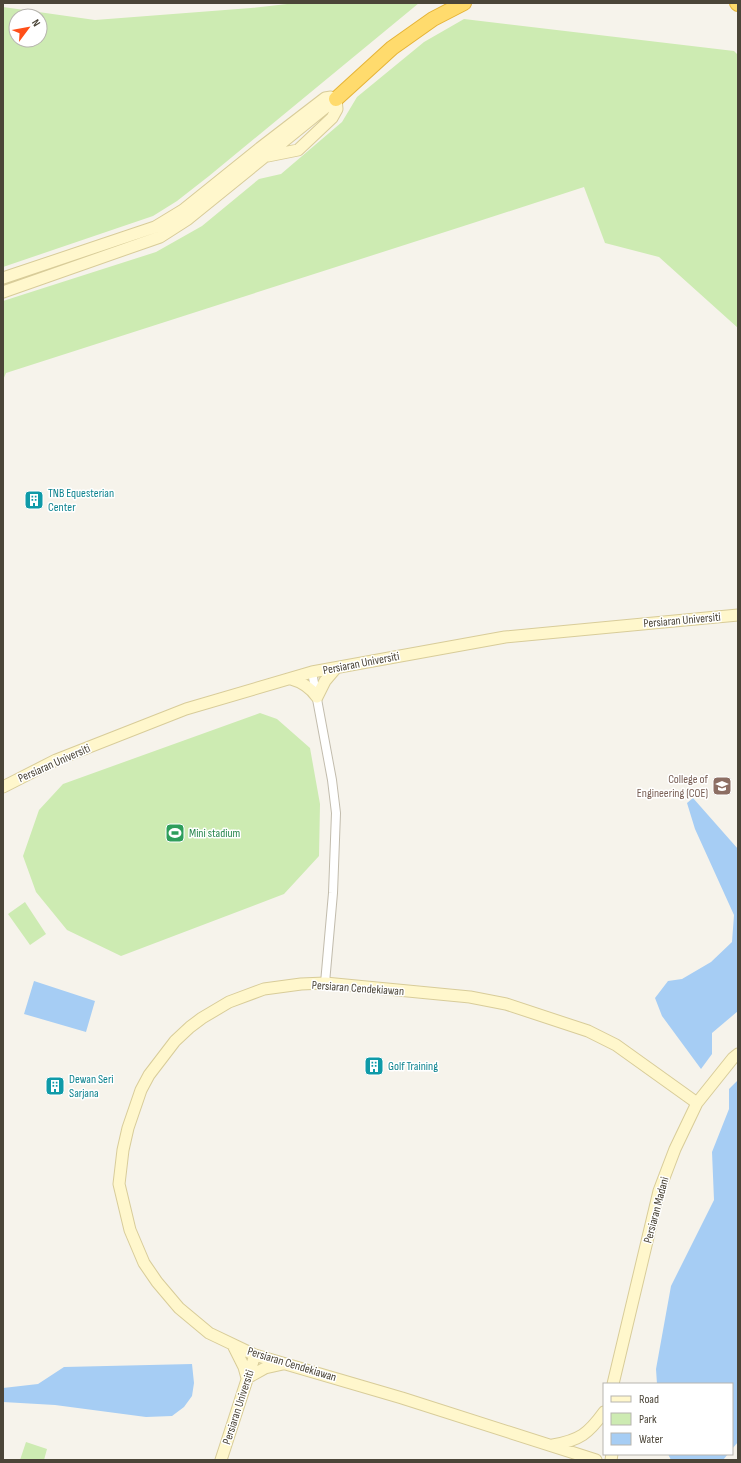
<svg xmlns="http://www.w3.org/2000/svg" width="741" height="1463" font-family="'Sofia Sans Condensed',sans-serif">
<style>
.green{fill:#cdebb2;fill-rule:evenodd}
.water{fill:#a6cdf4}
.lines{fill:none;stroke-linecap:round;stroke-linejoin:round}
.street-casing{stroke:#c2bcad;stroke-width:10}
.secondary-casing{stroke:#d8cc99;stroke-width:13}
.highway-casing{stroke:#e5b336;stroke-width:16}
.street{stroke:#fff;stroke-width:8}
.secondary{stroke:#fff7cc;stroke-width:11}
.highway{stroke:#ffdb6d;stroke-width:14}
.labels{text-anchor:middle;stroke-width:3;stroke-linejoin:round;paint-order:stroke}
.culture-label{font-size:12px;fill:#0d838f;stroke:#fff;text-anchor:start}
.street-label{font-size:12px;fill:#4b4538;stroke:#fff}
.education-label{font-size:12px;fill:#785e54;stroke:#fff;text-anchor:end}
.leisure-label{font-size:12px;fill:#27864d;stroke:#fff;text-anchor:start}
</style>
<rect width="100%" height="100%" fill="#f6f3eb"/>
<!-- green -->
<path class="green" d="M296,3H419L209,176L177,201L153,216L3,267V7L95,20L251,8ZM16,16H40V40H16Z
M464,19L734,51L738,55V328L659,257L605,243L584,187L473,223L6,373L3,380V301L156,252L202,226L259,179L281,174L342,122L357,97L424,42Z
M260,713L277,719L310,748L320,804L319,856L284,894L121,956L67,930L36,892L23,856L39,810L63,784Z
M25,902L46,934L30,945L8,914Z
M26,1442L47,1449L44,1460H20Z"/>
<!-- water -->
<path class="water" d="M693,798L738,849V1011L712,1033V1054L701,1069L662,1016L655,998L668,981L682,979L711,962L732,942L734,915L695,829L687,803Z
M34,981L95,1001L86,1032L24,1014Z
M738,1080V1442L732,1449V1384H657L656,1369L671,1286L714,1200L712,1152L729,1109V1089Z
M192,1364L194,1383L192,1396L184,1407L172,1416L146,1417L55,1405L3,1402V1388L38,1384L64,1367Z
M668,1454H728L723,1460H671Z"/>
<g class="lines">
<defs>
<path id="street" d="M312,672L332,780L336,813L333,893L325,983"/>
<path id="secondary" d="M268,156L298,150L332,118L337,109L336,99
M3,278L155,227L183,210L260,148L325,98L331,97L336,99
M3,292L160,237L188,219L336,99
M291,679C302,682 310,687 317,697
M317,697L325,681L336,668
M3,787L56,760L186,709L312,672L505,637L738,615
M233,1345L244,1367L247,1378
M247,1378L265,1368L283,1364
M613,1384L659,1191L675,1149L697,1103L733,1058L738,1054
M553,1445C580,1440 588,1434 604,1412
M221,1460L255,1355
M596,1460L402,1398L255,1355L209,1333L179,1308L157,1282L144,1263L130,1230L119,1184L123,1150L128,1128L141,1090L149,1075L175,1041L190,1027L202,1018L229,1002L264,989L301,984L325,983L470,997L506,1004L588,1031L616,1045L697,1103
M611,1460L612,1454"/>
<path id="highway" d="M737,3L738,4
M336,99L392,48L433,19L464,3"/>
</defs>
<!-- street casing -->
<use href="#street" class="street-casing"/>
<!-- secondary casing -->
<use href="#secondary" class="secondary-casing"/>
<!-- highway casing -->
<use href="#highway" class="highway-casing"/>
<!-- street -->
<use href="#street" class="street"/>
<!-- secondary -->
<use href="#secondary" class="secondary"/>
<!-- highway -->
<use href="#highway" class="highway"/>
</g>
<!-- icons -->
<defs>
<symbol id="building-square" viewBox="-11 -11 22 22"><rect x="-9" y="-9" width="18" height="18" rx="4" fill="#0f9aa8" stroke="#fff"/><path d="M-4-6H4V6H1V3H-1V6H-4ZM-2.5-4.3h1.7v1.8h-1.7ZM.8-4.3h1.7v1.8H.8ZM-2.5-1h1.7V.8h-1.7ZM.8-1h1.7V.8H.8Z" fill="#fff"/></symbol>
<symbol id="university-square" viewBox="-11 -11 22 22"><rect x="-9" y="-9" width="18" height="18" rx="4" fill="#8d6e63" stroke="#fff"/><path d="M0-5L7-2L0 1L-7-2ZM-4 1L0 2.5L4 1V4Q0 6-4 4Z" fill="#fff"/></symbol>
<symbol id="stadium-square" viewBox="-11 -11 22 22"><rect x="-9" y="-9" width="18" height="18" rx="4" fill="#2e9e5b" stroke="#fff"/><path d="M0-5a6.5 5 0 1 0 0 10a6.5 5 0 1 0 0-10ZM-3.5-1.8h7v3.6h-7Z" fill="#fff"/></symbol>
</defs>
<g fill-rule="evenodd">
<use href="#building-square" x="23" y="489" width="22" height="22"/>
<use href="#university-square" x="711" y="775" width="22" height="22"/>
<use href="#stadium-square" x="164" y="822" width="22" height="22"/>
<use href="#building-square" x="363" y="1055" width="22" height="22"/>
<use href="#building-square" x="44" y="1075" width="22" height="22"/>
</g>
<g class="labels">
<!-- culture labels -->
<g class="culture-label">
<text x="48" y="497">TNB Equesterian<tspan x="48" dy="14">Center</tspan></text>
<text x="388" y="1070">Golf Training</text>
<text x="69" y="1083">Dewan Seri<tspan x="69" dy="14">Sarjana</tspan></text>
</g>
<!-- street labels -->
<g class="street-label">
<text transform="translate(682 620) rotate(-5)" y="4">Persiaran Universiti</text>
<text transform="translate(361 663) rotate(-11)" y="4">Persiaran Universiti</text>
<text transform="translate(54 763) rotate(-24)" y="4">Persiaran Universiti</text>
<text transform="translate(358 988) rotate(4)" y="4">Persiaran Cendekiawan</text>
<text transform="translate(656 1210) rotate(-75)" y="4">Persiaran Madani</text>
<text transform="translate(292 1364) rotate(17)" y="4">Persiaran Cendekiawan</text>
<text transform="translate(238 1407) rotate(-72)" y="4">Persiaran Universiti</text>
</g>
<!-- education labels -->
<g class="education-label">
<text x="708" y="783">College of<tspan x="708" dy="14">Engineering (COE)</tspan></text>
</g>
<!-- leisure labels -->
<g class="leisure-label">
<text x="189" y="837">Mini stadium</text>
</g>
</g>
<!-- border -->
<rect width="741" height="1463" fill="none" stroke="#4b4538" stroke-width="8"/>
<!-- legend -->
<rect x="603" y="1383" width="130" height="72" fill="#ffffff" stroke="#b7b5af"/>
<rect x="611" y="1396" width="20" height="6" fill="#fff7cc" stroke="#b7b5af"/>
<text x="639" y="1403" font-size="12" fill="#4b4538">Road</text>
<rect x="611" y="1413" width="20" height="12" fill="#cdebb2" stroke="#b7b5af"/>
<text x="639" y="1423" font-size="12" fill="#4b4538">Park</text>
<rect x="611" y="1433" width="20" height="12" fill="#a6cdf4" stroke="#b7b5af"/>
<text x="639" y="1443" font-size="12" fill="#4b4538">Water</text>
<!-- north arrow -->
<g transform="translate(28 28) rotate(58)"><circle r="19" fill="#ffffff" stroke="#b7b5af"/>
<path d="M0-3L7 15L0 10L-7 15Z" fill="#ff4f19"/>
<text y="-6" font-size="11" font-weight="bold" text-anchor="middle" fill="#4b4538">N</text>
</g>
</svg>
